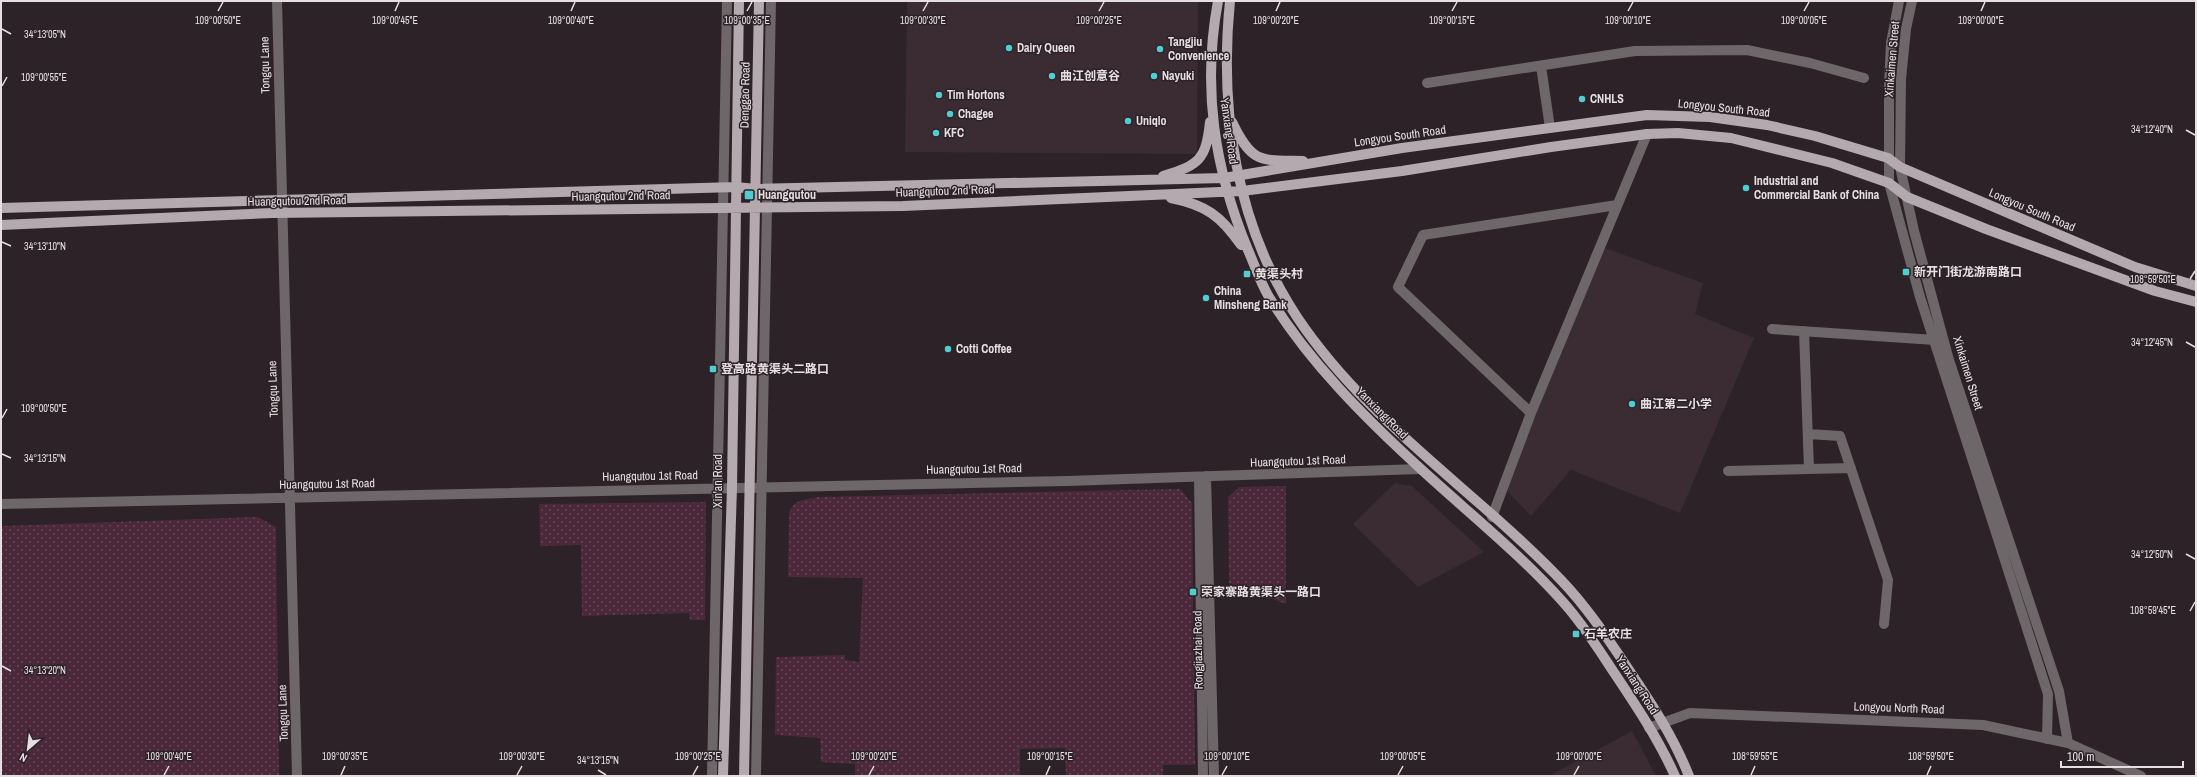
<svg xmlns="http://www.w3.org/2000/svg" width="2197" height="777" font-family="'Archivo Narrow','Noto Sans SC',sans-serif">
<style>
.built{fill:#3b2c34}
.green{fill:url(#green-dots)}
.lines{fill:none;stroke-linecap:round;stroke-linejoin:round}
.minor{stroke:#6d6769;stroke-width:10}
.major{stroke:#b4a9ae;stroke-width:10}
.ticks{fill:none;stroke:#e6dfe2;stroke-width:1.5}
.poi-dot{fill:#51ccd1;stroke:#2c2227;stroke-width:1.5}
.labels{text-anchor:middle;stroke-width:3;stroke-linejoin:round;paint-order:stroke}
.poi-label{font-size:12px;font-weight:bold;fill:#e6dfe2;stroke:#2c2227;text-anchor:start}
.street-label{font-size:12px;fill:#e6dfe2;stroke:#2c2227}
.ticks-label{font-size:10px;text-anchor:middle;fill:#e6dfe2;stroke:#2c2227;stroke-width:3;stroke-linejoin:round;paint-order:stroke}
</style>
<defs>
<pattern id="green-dots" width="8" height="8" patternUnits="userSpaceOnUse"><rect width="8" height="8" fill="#4b293a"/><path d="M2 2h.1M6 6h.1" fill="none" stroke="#654856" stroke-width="1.8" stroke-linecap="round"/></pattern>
</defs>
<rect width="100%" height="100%" fill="#2c2227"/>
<!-- built -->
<path class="built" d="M907,1H1198L1197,154L905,152Z
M1602,247L1703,283L1695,314L1754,338L1680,513L1571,470L1531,516L1504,488Z
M1395,483L1412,486L1484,552L1418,587L1353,524Z
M1632,731L1656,776H1549Z"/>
<!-- green -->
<path class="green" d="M1286,486V604L1229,583L1228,497L1239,487Z
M1180,489L1192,503L1195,765H1163V776H1066L1065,748L1020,749V776H855V764L821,762L820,738L775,735L776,657L845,655V660L859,662L863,578L788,577L789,514C793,499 805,500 818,497Z
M706,502L705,620H690L689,613L582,616L581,545L540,546L539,504Z
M258,517L276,527L279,776H1V528L3,526Z"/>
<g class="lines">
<!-- minor -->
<path class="minor" d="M277,1L297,776
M1899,1L1891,43L1889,86V183L1920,297L2048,694L2047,739
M1912,1L1906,29L1901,79L1900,167L1914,231L1949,360L2059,691L2068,743
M1541,66L1550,128
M1427,83L1635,51L1747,50L1810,63L1864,78
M1772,329L1935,340
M1804,331L1809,469
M1531,413L1398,287L1423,235L1617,205
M1808,434L1840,436L1888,580L1884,624
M1728,471L1851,468
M1206,476L1214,776
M1199,477L1203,776
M1,504L1068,481L1420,469
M1492,517L1531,413L1647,134
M1649,728L1690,713L1983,725L2068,743L2141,776
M712,776L727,1
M756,776L771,1"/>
<!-- major -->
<path class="major" d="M1218,1C1202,88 1214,168 1248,250C1255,266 1260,282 1269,297C1310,363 1365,418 1422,470C1469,513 1520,554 1563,602C1583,624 1599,650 1615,674C1637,707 1659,740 1675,776
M1230,1C1219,110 1236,225 1297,317C1367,422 1475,490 1561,580C1587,607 1608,639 1629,670C1652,704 1674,738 1689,776
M1232,122C1252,164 1260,160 1303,161
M1163,176C1199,165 1206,160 1210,122
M1171,198C1206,205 1221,216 1241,245
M1,208L736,187L756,189L1224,178L1402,148L1647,115L1710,117L1767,125L1815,136L1888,158L1900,167L2135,267L2196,286
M1,225L272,213L903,206L1242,191L1402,171L1551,147L1647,134L1678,133L1731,138L1832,163L1889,183L1907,197L1986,229L2155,291L2196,302
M723,776L732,487L739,1
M744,776L759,1"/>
</g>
<!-- ticks -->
<path class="ticks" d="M218,11L223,2M395,11L399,2M571,11L575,2M747,11L752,2M923,11L928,2M1099,11L1104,2M1276,11L1280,2M1452,11L1457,2M1628,11L1633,2M1804,11L1809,2M1981,11L1985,2M2,29L11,34M2,86L7,77M2186,130L2195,135M2,242L11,246M2190,279L2195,271M2186,342L2195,347M2,418L7,409M2,454L11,458M2186,554L2195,559M2190,611L2195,602M2,666L11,671M598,770L606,775M164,775L169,766M341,775L345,766M517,775L522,766M693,775L698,766M869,775L874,766M1046,775L1050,766M1222,775L1227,766M1398,775L1403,766M1574,775L1579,766M1751,775L1755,766M1927,775L1931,766"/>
<!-- markers -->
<g class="poi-dot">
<circle cx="1009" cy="48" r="4"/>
<circle cx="1160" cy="49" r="4"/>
<circle cx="1052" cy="76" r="4"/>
<circle cx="1154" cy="76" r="4"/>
<circle cx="939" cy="95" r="4"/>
<circle cx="1582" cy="99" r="4"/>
<circle cx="950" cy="114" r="4"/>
<circle cx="1128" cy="121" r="4"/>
<circle cx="936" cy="133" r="4"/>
<circle cx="1746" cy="188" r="4"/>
<rect x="744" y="190" width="10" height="10" rx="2"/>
<rect x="1902" y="268" width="8" height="8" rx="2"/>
<rect x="1243" y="270" width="8" height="8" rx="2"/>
<circle cx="1206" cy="298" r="4"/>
<circle cx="948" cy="349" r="4"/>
<rect x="709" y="365" width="8" height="8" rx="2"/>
<circle cx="1632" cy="404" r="4"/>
<rect x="1189" y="588" width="8" height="8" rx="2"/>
<rect x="1572" y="630" width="8" height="8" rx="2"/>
</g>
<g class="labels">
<!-- poi labels -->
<g class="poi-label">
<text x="1168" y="46">Tangjiu<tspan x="1168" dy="14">Convenience</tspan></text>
<text x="1017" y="52">Dairy Queen</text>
<text x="1060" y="80">曲江创意谷</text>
<text x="1162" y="80">Nayuki</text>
<text x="947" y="99">Tim Hortons</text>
<text x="1590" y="103">CNHLS</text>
<text x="958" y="118">Chagee</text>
<text x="1136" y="125">Uniqlo</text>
<text x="944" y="137">KFC</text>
<text x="1754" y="185">Industrial and<tspan x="1754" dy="14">Commercial Bank of China</tspan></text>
<text x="758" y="199">Huangqutou</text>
<text x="1914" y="276">新开门街龙游南路口</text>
<text x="1255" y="278">黄渠头村</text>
<text x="1214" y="295">China<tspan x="1214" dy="14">Minsheng Bank</tspan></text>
<text x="956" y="353">Cotti Coffee</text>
<text x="721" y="373">登高路黄渠头二路口</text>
<text x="1640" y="408">曲江第二小学</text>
<text x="1201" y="596">荣家寨路黄渠头一路口</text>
<text x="1584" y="638">石羊农庄</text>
</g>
<!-- street labels -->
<g class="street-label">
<text transform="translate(1892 59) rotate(-85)" y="4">Xinkaimen Street</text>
<text transform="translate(265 65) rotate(-91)" y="4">Tongqu Lane</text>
<text transform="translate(745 95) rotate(-89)" y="4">Denggao Road</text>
<text transform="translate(1724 108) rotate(6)" y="4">Longyou South Road</text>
<text transform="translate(1229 131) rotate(82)" y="4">Yanxiang Road</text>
<text transform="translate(1400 136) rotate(-8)" y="4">Longyou South Road</text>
<text transform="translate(945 191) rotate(-2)" y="4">Huangqutou 2nd Road</text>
<text transform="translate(621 196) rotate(-1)" y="4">Huangqutou 2nd Road</text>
<text transform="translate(297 201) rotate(-1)" y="4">Huangqutou 2nd Road</text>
<text transform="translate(2032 210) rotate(23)" y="4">Longyou South Road</text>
<text transform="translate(1968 373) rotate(73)" y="4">Xinkaimen Street</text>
<text transform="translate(273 389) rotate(-92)" y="4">Tongqu Lane</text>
<text transform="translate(1382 413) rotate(45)" y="4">Yanxiang Road</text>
<text transform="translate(1298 461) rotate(-2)" y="4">Huangqutou 1st Road</text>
<text transform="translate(974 469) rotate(-1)" y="4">Huangqutou 1st Road</text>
<text transform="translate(650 476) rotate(-1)" y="4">Huangqutou 1st Road</text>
<text transform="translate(718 481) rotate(-90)" y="4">Xin'an Road</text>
<text transform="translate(327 484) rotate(-1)" y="4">Huangqutou 1st Road</text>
<text transform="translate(1198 650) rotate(-91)" y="4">Rongjiazhai Road</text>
<text transform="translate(1637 685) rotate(57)" y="4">Yanxiang Road</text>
<text transform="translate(1899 708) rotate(2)" y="4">Longyou North Road</text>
<text transform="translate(283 713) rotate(-92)" y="4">Tongqu Lane</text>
</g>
</g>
<g class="ticks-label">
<text x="218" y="24">109°00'50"E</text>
<text x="395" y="24">109°00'45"E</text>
<text x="571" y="24">109°00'40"E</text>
<text x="747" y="24">109°00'35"E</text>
<text x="923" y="24">109°00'30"E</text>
<text x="1099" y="24">109°00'25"E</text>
<text x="1276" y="24">109°00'20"E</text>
<text x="1452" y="24">109°00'15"E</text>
<text x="1628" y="24">109°00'10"E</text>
<text x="1804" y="24">109°00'05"E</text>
<text x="1981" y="24">109°00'00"E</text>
<text x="45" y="38">34°13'05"N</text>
<text x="44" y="81">109°00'55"E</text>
<text x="2152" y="133">34°12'40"N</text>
<text x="45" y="250">34°13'10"N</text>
<text x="2153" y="283">108°59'50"E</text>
<text x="2152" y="346">34°12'45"N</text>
<text x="44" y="412">109°00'50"E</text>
<text x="45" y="462">34°13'15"N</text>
<text x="2152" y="558">34°12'50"N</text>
<text x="2153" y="614">108°59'45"E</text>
<text x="45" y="674">34°13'20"N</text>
<text x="169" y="760">109°00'40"E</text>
<text x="345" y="760">109°00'35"E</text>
<text x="522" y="760">109°00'30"E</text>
<text x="698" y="760">109°00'25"E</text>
<text x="874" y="760">109°00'20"E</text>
<text x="1050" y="760">109°00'15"E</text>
<text x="1227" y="760">109°00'10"E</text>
<text x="1403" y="760">109°00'05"E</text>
<text x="1579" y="760">109°00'00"E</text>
<text x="1755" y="760">108°59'55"E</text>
<text x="1931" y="760">108°59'50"E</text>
<text x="598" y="764">34°13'15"N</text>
</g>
<!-- border -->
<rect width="2197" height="777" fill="none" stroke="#e6dfe2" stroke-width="4"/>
<!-- north arrow -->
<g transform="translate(28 749) rotate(208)" stroke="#2c2227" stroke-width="3" paint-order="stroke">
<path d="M0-3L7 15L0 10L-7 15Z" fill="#e6dfe2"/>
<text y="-6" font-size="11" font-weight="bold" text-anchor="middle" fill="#e6dfe2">N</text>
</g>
<!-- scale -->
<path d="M2061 761v6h122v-6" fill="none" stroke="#e6dfe2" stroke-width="2"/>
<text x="2067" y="761" font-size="12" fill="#e6dfe2" stroke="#2c2227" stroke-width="3" paint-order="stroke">100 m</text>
</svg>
